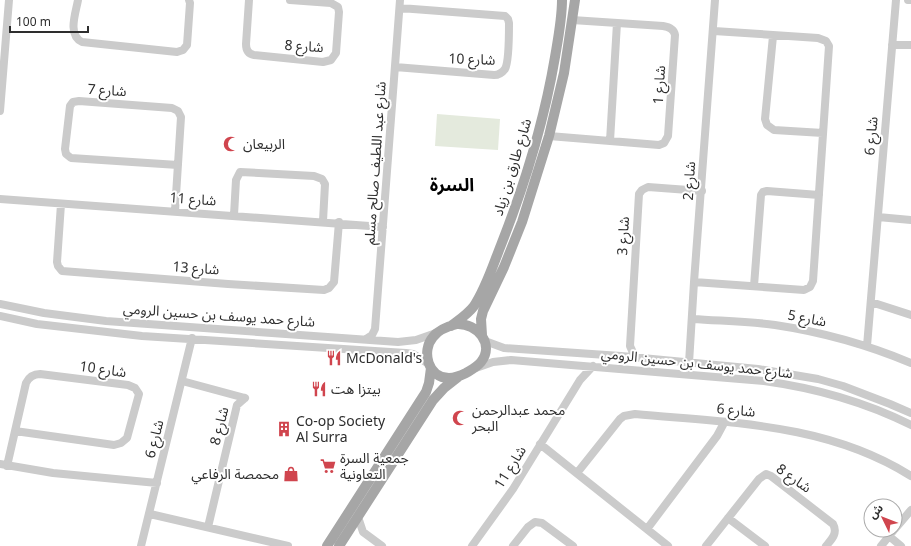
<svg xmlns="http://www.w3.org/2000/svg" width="911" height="546" font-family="'Noto Sans','Noto Sans Arabic',sans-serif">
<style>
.green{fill:#e4eadd}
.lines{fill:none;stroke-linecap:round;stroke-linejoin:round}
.minor{stroke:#cbcbcb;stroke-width:8}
.major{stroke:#a6a6a6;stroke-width:10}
.labels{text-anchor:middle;stroke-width:4;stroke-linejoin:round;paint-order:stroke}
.street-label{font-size:14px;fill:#2e2e2e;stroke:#fff}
.poi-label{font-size:14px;fill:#2e2e2e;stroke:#fff;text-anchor:start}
.district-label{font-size:18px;font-weight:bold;fill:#000;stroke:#fff}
</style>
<rect width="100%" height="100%" fill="#fff"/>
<!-- green -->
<path class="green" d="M437,114L500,119L498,150L435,146Z"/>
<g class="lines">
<!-- minor -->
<path class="minor" d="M78,0C76,12 67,35 82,42L177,52L183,50L187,45L190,3L189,0
M249,0L246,44C246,50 248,54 254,55L323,62L331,60L336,53L339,12L338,7L331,3L290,0
M908,0H911
M773,36L765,119L767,125L774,130L823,133
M892,45H911
M395,67L494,75C499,75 502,73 505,69C509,62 509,33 509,23L508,19L505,16L400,8
M0,111L9,0
M549,136L659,145L664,143L668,136L675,35C674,29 669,27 663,26L572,20
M610,141L617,23
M0,199L383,227
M61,204L57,262L58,266L62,271L228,284L324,290L329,288L334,282L339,222
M175,211L181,117L178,111L172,108L79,101L73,102L70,106L65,149L66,154L71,158L178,165
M234,215L236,180L240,172L314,176L322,179L325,184L323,221
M878,217L911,220
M694,282L804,290L810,287L813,281L829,46L826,41L818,38L714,31
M754,286L761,195L763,192L767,191L819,195
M871,302L911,315
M0,304L44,313L106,321L398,342L416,340L436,333
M0,316L37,324L142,336L406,353L413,354L429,364
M693,319C720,321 748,321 775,325C822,332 868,345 911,363
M366,339L372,335L375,329L400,0
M485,341L504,348L621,356L758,369L818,379L843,386L890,404L911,413
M867,346L896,0
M635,357L630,346L639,194L642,190L648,187L702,191
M689,363L694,282L715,0
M476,368L493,362L511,360L764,381C815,388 865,402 911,425
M182,381L245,398
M540,444L668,546
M0,464L53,473L157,483
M7,466L26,383C29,377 33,374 40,374L128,385L135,388L139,394L127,438L121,443L114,445L15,431
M577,473L620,419L624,416L635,414C730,423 827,423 911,476
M150,514L288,546
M358,517L363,532L382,546
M728,518L765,546
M208,527L237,405L245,398
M647,529L717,436L724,423
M895,529L911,510
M889,536L901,546
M141,546L192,338
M472,546L513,489L580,380L593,366
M513,546L528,527L535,522L542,523L573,546
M706,546L759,479L766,474L771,476L833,524C838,533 832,539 826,546
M881,546L894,530"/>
<!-- major -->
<path class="major" d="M457,324C477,323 495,344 481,362C477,367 471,370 466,373C460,376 455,378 449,378C428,378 421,351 433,337C438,330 449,326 457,324Z
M451,326C459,320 468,314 474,306C486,288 493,265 501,245C525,184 544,122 555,57C558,39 562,19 562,0
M482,335L481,319L483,311L504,267L522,222L549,136L564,73L575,0
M327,546L426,392L429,383L431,368
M339,546L433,400L444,388L458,377"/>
</g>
<!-- icons -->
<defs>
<symbol id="mosque-bare" viewBox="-9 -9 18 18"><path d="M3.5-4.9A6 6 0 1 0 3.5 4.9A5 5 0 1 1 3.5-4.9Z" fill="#d0454e" stroke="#fff" stroke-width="2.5" paint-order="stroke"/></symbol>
<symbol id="restaurant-bare" viewBox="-9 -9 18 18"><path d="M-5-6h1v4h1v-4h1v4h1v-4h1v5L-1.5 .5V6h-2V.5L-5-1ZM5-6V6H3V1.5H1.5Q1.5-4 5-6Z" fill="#d0454e" stroke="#fff" stroke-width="2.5" paint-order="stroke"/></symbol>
<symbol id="building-bare" viewBox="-9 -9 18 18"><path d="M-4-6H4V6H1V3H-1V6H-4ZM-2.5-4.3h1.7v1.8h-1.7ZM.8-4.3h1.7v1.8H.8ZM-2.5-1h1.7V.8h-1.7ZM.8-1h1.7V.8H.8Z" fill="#d0454e" stroke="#fff" stroke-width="2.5" paint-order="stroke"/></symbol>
<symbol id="supermarket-bare" viewBox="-9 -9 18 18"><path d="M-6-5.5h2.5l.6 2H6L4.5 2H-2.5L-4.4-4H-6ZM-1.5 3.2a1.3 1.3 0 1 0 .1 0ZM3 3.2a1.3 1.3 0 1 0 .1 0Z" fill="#d0454e" stroke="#fff" stroke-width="2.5" paint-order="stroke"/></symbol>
<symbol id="shop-bare" viewBox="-9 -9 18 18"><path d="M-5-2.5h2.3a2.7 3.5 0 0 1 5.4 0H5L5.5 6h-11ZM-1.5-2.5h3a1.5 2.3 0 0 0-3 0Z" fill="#d0454e" stroke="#fff" stroke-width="2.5" paint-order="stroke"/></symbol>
</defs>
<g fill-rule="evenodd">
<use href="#mosque-bare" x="220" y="133" width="22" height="22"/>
<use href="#restaurant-bare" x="323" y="347" width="22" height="22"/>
<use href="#restaurant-bare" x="308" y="378" width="22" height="22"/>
<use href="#mosque-bare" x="449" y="407" width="22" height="22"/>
<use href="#building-bare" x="273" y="418" width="22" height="22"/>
<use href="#supermarket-bare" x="317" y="455" width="22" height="22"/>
<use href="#shop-bare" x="280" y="463" width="22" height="22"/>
</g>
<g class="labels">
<!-- street labels -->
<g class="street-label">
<text transform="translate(304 46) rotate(4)" y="5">شارع 8</text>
<text transform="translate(472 59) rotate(2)" y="5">شارع 10</text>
<text transform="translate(659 85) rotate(-86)" y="5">شارع 1</text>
<text transform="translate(107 90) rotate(4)" y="5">شارع 7</text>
<text transform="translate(871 136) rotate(-85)" y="5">شارع 6</text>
<text transform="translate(375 163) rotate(-86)" y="5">شارع عبد اللطيف صالح مسلم</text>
<text transform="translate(512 167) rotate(-73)" y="5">شارع طارق بن زياد</text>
<text transform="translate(689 181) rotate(-86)" y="5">شارع 2</text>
<text transform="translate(193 199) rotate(4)" y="5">شارع 11</text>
<text transform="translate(623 236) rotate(-87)" y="5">شارع 3</text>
<text transform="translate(196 268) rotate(4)" y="5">شارع 13</text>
<text transform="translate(219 315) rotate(4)" y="5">شارع حمد يوسف بن حسين الرومي</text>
<text transform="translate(807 318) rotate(11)" y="5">شارع 5</text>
<text transform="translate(697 363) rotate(6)" y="5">شارع حمد يوسف بن حسين الرومي</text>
<text transform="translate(103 369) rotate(8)" y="5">شارع 10</text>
<text transform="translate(736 410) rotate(5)" y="5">شارع 6</text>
<text transform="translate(219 426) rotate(-76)" y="5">شارع 8</text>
<text transform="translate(154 439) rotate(-76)" y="5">شارع 6</text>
<text transform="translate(510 467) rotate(-58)" y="5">شارع 11</text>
<text transform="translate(794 478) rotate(35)" y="5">شارع 8</text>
</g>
<!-- poi labels -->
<g class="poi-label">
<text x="243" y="149">الربيعان</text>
<text x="346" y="363">McDonald's</text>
<text x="331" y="394">بيتزا هت</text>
<text x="472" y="415">محمد عبدالرحمن<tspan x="472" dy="16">البحر</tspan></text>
<text x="296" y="426">Co-op Society<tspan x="296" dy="16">Al Surra</tspan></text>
<text x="340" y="463">جمعية السرة<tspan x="340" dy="16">التعاونية</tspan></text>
<text x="279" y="479" text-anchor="end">محمصة الرفاعي</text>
</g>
<!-- district labels -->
<g class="district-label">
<text x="452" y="191">السرة</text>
</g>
</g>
<!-- north arrow -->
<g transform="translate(883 518) rotate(313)"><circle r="19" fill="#ffffff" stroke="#ababab"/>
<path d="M0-3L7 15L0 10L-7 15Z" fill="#d0454e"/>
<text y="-6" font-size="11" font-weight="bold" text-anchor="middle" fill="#2e2e2e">ش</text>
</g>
<!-- scale -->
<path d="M10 26v6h78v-6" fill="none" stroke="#2e2e2e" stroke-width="2"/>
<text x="16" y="26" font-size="12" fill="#2e2e2e" stroke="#ffffff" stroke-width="3" paint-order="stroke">100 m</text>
</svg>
